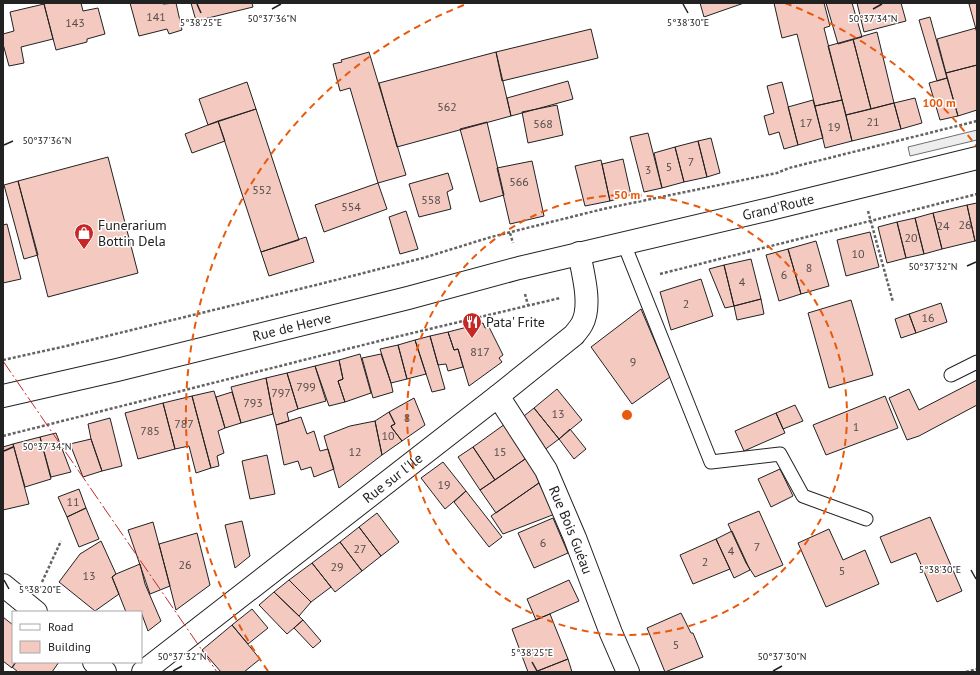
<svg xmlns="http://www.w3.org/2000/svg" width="980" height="675" font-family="'PT Sans',sans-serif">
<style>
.parking{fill:#ededed;stroke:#6f6f6f}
.building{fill:#f3c9c0;stroke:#222}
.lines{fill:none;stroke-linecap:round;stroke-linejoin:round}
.service-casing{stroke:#222;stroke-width:15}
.minor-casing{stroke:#222;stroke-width:24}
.primary-casing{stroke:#222;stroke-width:24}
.path{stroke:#646464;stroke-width:2.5;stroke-dasharray:3 2;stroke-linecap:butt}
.service{stroke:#fff;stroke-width:13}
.minor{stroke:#fff;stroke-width:22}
.primary{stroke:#fff;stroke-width:22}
.power{stroke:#c62828;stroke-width:1;stroke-dasharray:14 3 2 3;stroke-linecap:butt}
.ticks{fill:none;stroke:#222;stroke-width:1.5}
.ring{fill:none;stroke:#e8590c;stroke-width:2;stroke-dasharray:7 5}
.labels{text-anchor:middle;stroke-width:3;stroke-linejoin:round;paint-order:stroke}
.number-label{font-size:12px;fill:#564c4a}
.street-label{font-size:14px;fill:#222;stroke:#fff}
.poi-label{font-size:14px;fill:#222;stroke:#fff;text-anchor:start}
.ticks-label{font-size:10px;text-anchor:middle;fill:#222;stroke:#fff;stroke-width:3;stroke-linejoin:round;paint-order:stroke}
.centre{fill:#e8590c;stroke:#fff;stroke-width:2}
.ring-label{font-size:12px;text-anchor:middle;font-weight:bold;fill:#e8590c;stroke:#fff;stroke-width:3;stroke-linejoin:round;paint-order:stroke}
</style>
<rect width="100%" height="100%" fill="#fff"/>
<!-- parking -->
<path class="parking" d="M977,130V140L910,156L908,147Z"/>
<!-- building -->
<path class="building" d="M48,3H81L83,11L98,8L105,34L87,39V42L56,50L44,4Z
M130,3H163V4L176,3L182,30L169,34L167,29L139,36Z
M191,3H252L253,7L196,21Z
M700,3H744L704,17Z
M774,3H824L830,26L824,28L842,100L815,106L797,34L782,38Z
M826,3H852L862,37L838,44Z
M857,3H901L906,21L864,32Z
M973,3H977V33L969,4Z
M44,4L53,39L21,47L24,63L9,66L3,44V34L14,31L10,12Z
M930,17L947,78L937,81L919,20Z
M976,28L977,34V65L946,73L937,39Z
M591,29L598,58L502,81L496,52Z
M877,32L894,103L871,109L853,39Z
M853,39L871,109L846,115L828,46Z
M369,52L406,175L378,183L350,88L340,91L333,64L342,62L341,60Z
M496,52L511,116L397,147L379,83Z
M977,65V110L958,116L946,73Z
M947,78L958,116L940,120L929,83Z
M568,81L573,99L511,116L507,98Z
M247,82L256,109L208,125L199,99Z
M782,82L798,145L784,149L779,132L769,135L764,116L774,113L767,86Z
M915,98L922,123L901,129L894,103Z
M813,100L823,138L798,145L788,107Z
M842,100L852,141L825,148L815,106Z
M894,103L901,129L852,141L846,115Z
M557,105L563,135L528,143L522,112Z
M256,109L299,240L261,252L218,121Z
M218,121L225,141L192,153L185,134Z
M487,122L504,195L480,202L460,129Z
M648,133L662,188L644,192L630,137Z
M711,138L720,173L707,177L698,141Z
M698,141L707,177L684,182L675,147Z
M675,147L684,182L662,188L654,153Z
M108,157L138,273L48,297L18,181Z
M623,159L631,195L610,201L602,164Z
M601,160L610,201L585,206L575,166Z
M532,161L544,216L510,224L497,168Z
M448,173L453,189L447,192L451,209L419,217L409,184Z
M18,181L38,255L24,259L4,185Z
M378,183L387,209L324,232L315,205Z
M977,203V241H975L967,205Z
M967,205L975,241L942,249L933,213Z
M406,211L418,249L400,254L389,217Z
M933,213L942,249L924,254L915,218Z
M915,218L924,254L906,258L897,222Z
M897,222L906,258L887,263L878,227Z
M7,224L21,279L3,283V225Z
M870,232L879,267L846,276L837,240Z
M306,237L314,262L269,276L261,252Z
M816,241L829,286L801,294L788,249Z
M788,249L801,294L779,301L766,255Z
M751,259L761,299L734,306L724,265Z
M724,265L734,306L725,308L709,269Z
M701,279L713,316L671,330L660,292Z
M761,299L764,314L737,320L734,306Z
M851,300L873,375L829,388L808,313Z
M941,303L947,322L916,333L909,314Z
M641,309L670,377L632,404L591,347Z
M909,314L916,333L901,338L895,319Z
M483,323L485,328L489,327L503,355L499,358L502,362L469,386L458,349L454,350L448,332Z
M448,332L454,350L458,349L463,367L448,371L446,364L438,365L430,336Z
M430,336L445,389L432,392L415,340Z
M415,340L426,374L407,379L398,345Z
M398,345L407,379L391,383L380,349Z
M360,354L371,393L345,402L338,381L343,379L339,360Z
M381,354L391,383L393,392L373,398L362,358Z
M339,360L343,379L338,381L345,402L329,406L315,366Z
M315,366L326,401L298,409L287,373Z
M287,373L298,409L287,413L289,421L276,425L273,414L266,378Z
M266,378L273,414L241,423L231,387Z
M977,380V405L919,436L907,440L889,398L909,389L919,410Z
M557,389L582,420L559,439L534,408Z
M214,391L225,428L218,431L224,453L217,456L219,466L211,468L192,396Z
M232,392L241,423L225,428L216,397Z
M192,396L211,468L196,473L189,446L175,449L163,403Z
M885,396L898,428L826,455L813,425Z
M414,398L425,425L402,441L392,428L391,426L395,424L389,412Z
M163,403L175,449L138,459L125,413Z
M795,405L803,421L783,429L776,413Z
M534,408L559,439L543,451L524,416Z
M389,412L395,424L391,426L392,428L402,441L382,455L375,421Z
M776,413L785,433L744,451L735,431Z
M301,417L307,434L314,431L320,451L328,449L334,469L314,477L311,467L301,470L298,461L284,465L276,425Z
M110,418L122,466L102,471L91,439L88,424Z
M375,421L382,455L339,488L324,436L350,426Z
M505,424L528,457L495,480L473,447Z
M570,429L586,449L574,459L559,439Z
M56,433L71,472L51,477L40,437Z
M40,437L51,479L25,487L13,444Z
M91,439L102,471L83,477L70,444Z
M13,444L29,504L3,510V447Z
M473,447L495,480L480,490L458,457Z
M267,455L275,494L250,499L242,461Z
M528,457L543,480L496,513L480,490Z
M443,462L466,491L445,509L421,478Z
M780,469L793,496L771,507L758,479Z
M539,483L555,514L503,534L491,516Z
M79,489L86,508L67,517L58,497Z
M466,491L502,537L489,547L454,502Z
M86,508L99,539L79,547L67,517Z
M759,511L783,565L755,577L746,563L728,524Z
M377,513L399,542L381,556L359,527Z
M930,517L962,591L937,602L916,553L891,563L880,537Z
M553,518L568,553L534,568L518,533Z
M242,521L250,556L235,568L225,525Z
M153,522L170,586L150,594L128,530Z
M359,527L381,556L362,571L340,542Z
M829,529L843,560L865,550L879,584L826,607L798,543Z
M732,531L750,570L734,578L716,539Z
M197,533L210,585L176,610L159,544Z
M716,539L730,569L693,584L680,555Z
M101,541L116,574L112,577L119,594L95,611L59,582L80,554Z
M340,542L362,571L335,592L312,563Z
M312,563L331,587L311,602L289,580Z
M140,564L145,584L161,621L148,631L141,612H126L112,577L116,574Z
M289,580L311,602L299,616L274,592Z
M569,580L579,601L536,620L527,599Z
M274,592L303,620L287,634L259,605Z
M252,609L268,628L248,644L232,625Z
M681,613L691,633H693L703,657L665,672L647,628Z
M550,614L568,659L535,672H528L512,629Z
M3,617L13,625V662H16L12,668L3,661Z
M303,620L321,641L313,648L294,628Z
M232,625L260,659L244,672H221L202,650Z
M568,659L572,672H535Z
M16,662H59L52,672H18L12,667Z"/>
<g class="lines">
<defs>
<path id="service" d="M624,244L711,462L780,454L803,496L866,519
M951,375L977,362"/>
<g id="minor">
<path id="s1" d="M498,396L546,470L575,538L611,633L628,672"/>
<path d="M3,585L36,612"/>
<path d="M94,662L105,672"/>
<path id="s2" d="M143,672L498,396L574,335C577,331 580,328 582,324C592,306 583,273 579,253"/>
</g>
<g id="primary">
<path id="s3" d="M3,396L117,370L408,298L519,268L770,209L977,158"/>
</g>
</defs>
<!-- service casing -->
<use href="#service" class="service-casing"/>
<!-- minor casing -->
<use href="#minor" class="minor-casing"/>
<!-- primary casing -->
<use href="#primary" class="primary-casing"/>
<!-- path -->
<path class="path" d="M868,211L893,302
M510,233L513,243
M660,274L977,194
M525,294L528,305
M3,360L62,347L320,284L423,258L491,237L603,209L777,173L789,168L977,121
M3,436L379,341L560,298
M42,582L61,541
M966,672L977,669"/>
<!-- service -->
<use href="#service" class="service"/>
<!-- minor -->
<use href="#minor" class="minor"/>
<!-- primary -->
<use href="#primary" class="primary"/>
<!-- power -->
<path class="power" d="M3,361L217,672"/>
</g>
<!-- ticks -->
<path class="ticks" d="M197,4L201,13M683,4L688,13M272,9L281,4M873,9L882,4M4,145L13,141M967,266L976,262M4,451L13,447M971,570L976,579M4,580L9,589M532,662L537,671M173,671L182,666M773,671L782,666"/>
<!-- distance rings -->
<g class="ring">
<circle cx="627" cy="415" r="220"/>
<path d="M268 671A441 441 0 0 1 469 3M785 3A441 441 0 0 1 977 147"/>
</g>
<!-- icons -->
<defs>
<symbol id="shop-pin" viewBox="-11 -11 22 30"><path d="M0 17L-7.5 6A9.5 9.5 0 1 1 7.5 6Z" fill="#c62828" stroke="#fff"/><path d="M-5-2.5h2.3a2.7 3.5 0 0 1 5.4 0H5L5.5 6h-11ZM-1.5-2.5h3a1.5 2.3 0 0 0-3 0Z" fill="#fff"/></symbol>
<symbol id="restaurant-pin" viewBox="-11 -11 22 30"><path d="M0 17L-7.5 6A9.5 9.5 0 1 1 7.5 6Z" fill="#c62828" stroke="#fff"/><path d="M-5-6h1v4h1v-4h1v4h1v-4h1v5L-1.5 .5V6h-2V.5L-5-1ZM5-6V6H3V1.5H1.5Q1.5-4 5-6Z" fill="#fff"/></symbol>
</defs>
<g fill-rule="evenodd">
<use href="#shop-pin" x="73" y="222" width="22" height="30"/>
<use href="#restaurant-pin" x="461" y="311" width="22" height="30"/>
</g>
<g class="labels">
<!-- number labels -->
<g class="number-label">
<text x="156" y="21">141</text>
<text x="75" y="27">143</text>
<text x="447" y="111">562</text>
<text x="873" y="126">21</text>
<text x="806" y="127">17</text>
<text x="543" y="128">568</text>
<text x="834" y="131">19</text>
<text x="691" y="166">7</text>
<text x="669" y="171">5</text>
<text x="648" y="174">3</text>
<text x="519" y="186">566</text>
<text x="262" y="194">552</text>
<text x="431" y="204">558</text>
<text x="351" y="211">554</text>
<text x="965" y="229">26</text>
<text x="943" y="230">24</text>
<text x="911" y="242">20</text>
<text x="858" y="258">10</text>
<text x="809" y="272">8</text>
<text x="784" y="279">6</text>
<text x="742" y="286">4</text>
<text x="686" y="308">2</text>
<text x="928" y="322">16</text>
<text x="480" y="356">817</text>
<text x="633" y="366">9</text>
<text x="306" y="391">799</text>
<text x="281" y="397">797</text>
<text x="253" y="407">793</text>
<text x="558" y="418">13</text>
<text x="407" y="422">8</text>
<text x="184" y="428">787</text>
<text x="856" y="431">1</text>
<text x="150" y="435">785</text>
<text x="388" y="440">10</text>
<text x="355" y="456">12</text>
<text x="500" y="456">15</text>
<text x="444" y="489">19</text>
<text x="73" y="506">11</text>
<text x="543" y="547">6</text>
<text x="757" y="551">7</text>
<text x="360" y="553">27</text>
<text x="731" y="555">4</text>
<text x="705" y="566">2</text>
<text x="185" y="569">26</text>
<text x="337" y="571">29</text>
<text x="842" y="575">5</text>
<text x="89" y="580">13</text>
<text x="676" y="649">5</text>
</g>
<!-- street labels -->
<g class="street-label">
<text dy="5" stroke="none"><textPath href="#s3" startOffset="798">Grand'Route</textPath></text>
<text dy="5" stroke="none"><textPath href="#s3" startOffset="297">Rue de Herve</textPath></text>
<text dy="5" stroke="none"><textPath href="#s2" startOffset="316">Rue sur l'Ile</textPath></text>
<text dy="5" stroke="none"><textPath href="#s1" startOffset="153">Rue Bois Guéau</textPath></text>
</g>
<!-- poi labels -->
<g class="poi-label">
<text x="98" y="230">Funerarium<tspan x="98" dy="16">Bottin Dela</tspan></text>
<text x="486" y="327">Pata' Frite</text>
</g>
</g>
<g class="ticks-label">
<text x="873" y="22">50°37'34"N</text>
<text x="272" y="22">50°37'36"N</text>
<text x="201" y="26">5°38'25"E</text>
<text x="688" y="26">5°38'30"E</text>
<text x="47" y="144">50°37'36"N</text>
<text x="933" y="270">50°37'32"N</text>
<text x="47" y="450">50°37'34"N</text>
<text x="940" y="573">5°38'30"E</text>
<text x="40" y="593">5°38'20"E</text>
<text x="532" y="656">5°38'25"E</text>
<text x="182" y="660">50°37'32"N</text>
<text x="782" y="660">50°37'30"N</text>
</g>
<circle cx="627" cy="415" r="6" class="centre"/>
<g class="ring-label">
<text x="939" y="107">100 m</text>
<text x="627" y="199">50 m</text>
</g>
<!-- border -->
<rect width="980" height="675" fill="none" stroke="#222222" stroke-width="8"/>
<!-- legend -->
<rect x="12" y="611" width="130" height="52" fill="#ffffff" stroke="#a7a7a7"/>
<rect x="20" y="624" width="20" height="6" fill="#ffffff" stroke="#a7a7a7"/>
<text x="48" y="631" font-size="12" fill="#222222">Road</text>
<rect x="20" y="641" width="20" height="12" fill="#f3c9c0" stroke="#a7a7a7"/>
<text x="48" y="651" font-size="12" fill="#222222">Building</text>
</svg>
